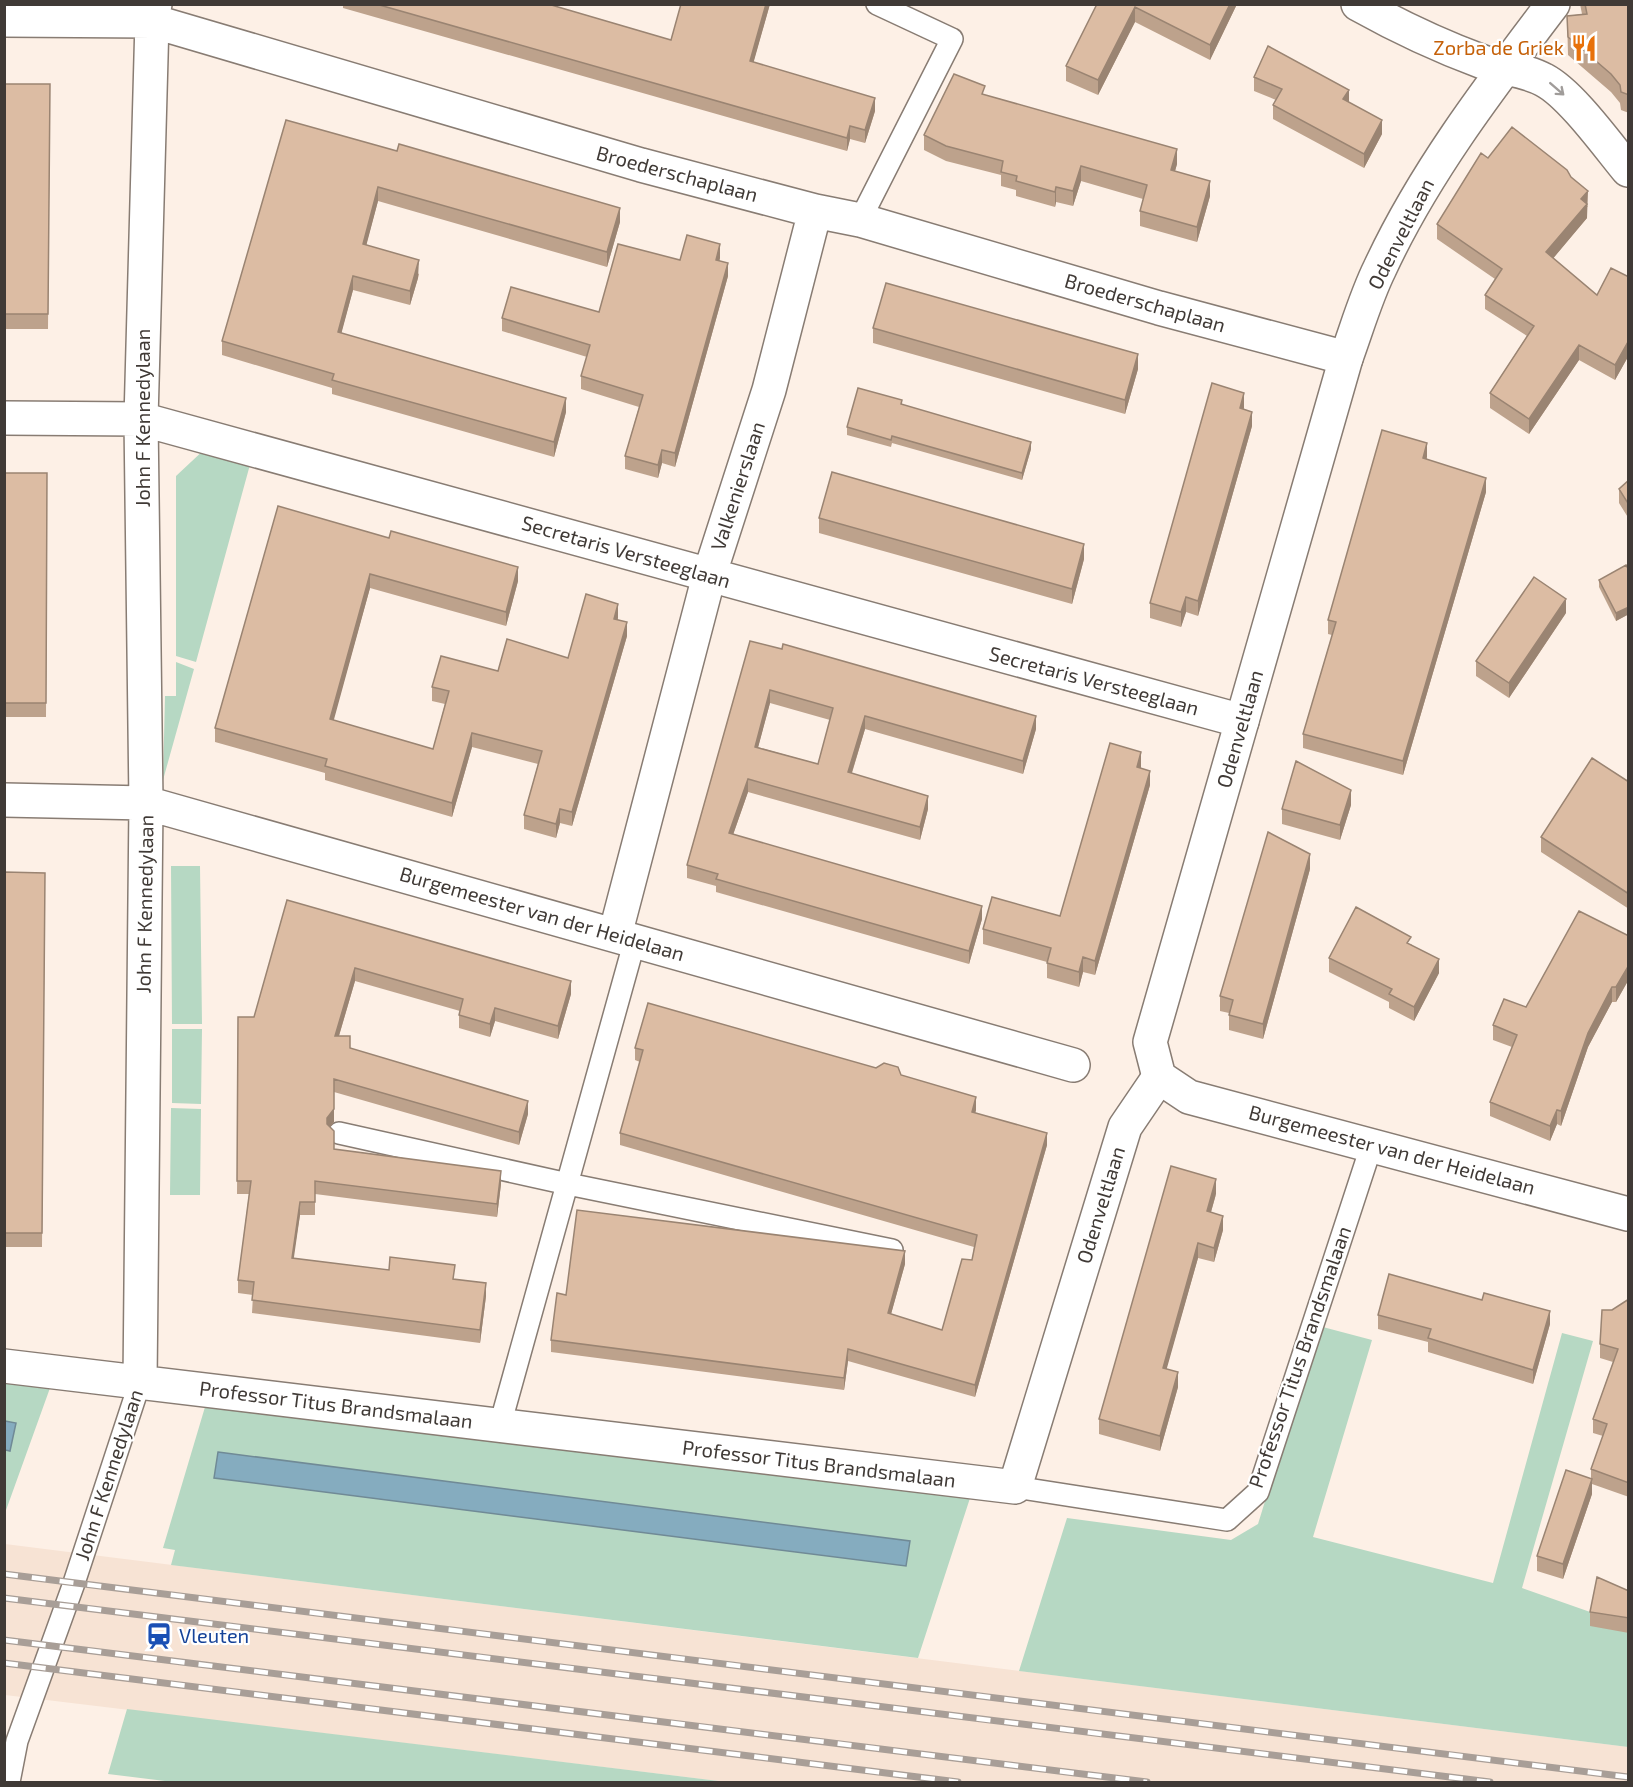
<svg xmlns="http://www.w3.org/2000/svg" width="1633" height="1787" font-family="'Exo 2',sans-serif">
<style>
.built{fill:#f7e3d4}
.green{fill:#b6d8c3;fill-rule:evenodd}
.water{fill:#85acbf;stroke:#708a96;stroke-width:1.5}
.lines{fill:none;stroke-linecap:round;stroke-linejoin:round}
.lane-casing{stroke:#887c73;stroke-width:24}
.street-casing{stroke:#887c73;stroke-width:36}
.secondary-casing{stroke:#887c73;stroke-width:36}
.lane{stroke:#fff;stroke-width:21}
.street{stroke:#fff;stroke-width:33}
.secondary{stroke:#fff;stroke-width:33}
.rail-casing{stroke:#a89e97;stroke-width:7}
.rail{stroke:#fff;stroke-width:4.5;stroke-dasharray:14;stroke-linecap:butt}
.wall{fill:#bda28c;fill-rule:evenodd}
.shaded-wall{fill:#9a8472}
.building{fill:#dcbca3;stroke:#9a8472;stroke-width:1.5;fill-rule:evenodd}
.oneway{stroke:#a09c9a}
.labels{text-anchor:middle;stroke-width:4.5;stroke-linejoin:round;paint-order:stroke}
.food-label{font-size:20px;fill:#c56008;stroke:#fff;text-anchor:end}
.street-label{font-size:20px;fill:#403a36;stroke:#fff}
.transit-label{font-size:20px;fill:#164399;stroke:#fff;text-anchor:start}
</style>
<rect width="100%" height="100%" fill="#fdf0e6"/>
<!-- built -->
<path class="built" d="M5,1544L1628,1747V1782H727L5,1695Z"/>
<!-- green -->
<path class="green" d="M207,447L251,461L196,662L176,656V476Z
M176,662L194,669L163,780L165,696H176Z
M171,866H200L202,1024H172Z
M172,1029H202L201,1104L172,1103Z
M171,1108L201,1109L200,1195H170Z
M1319,1326L1372,1340L1313,1537L1493,1583L1562,1333L1593,1341L1522,1588L1593,1613L1628,1620V1747L1019,1671L1067,1518L1231,1540L1258,1524Z
M5,1382L50,1388L5,1513Z
M205,1407L971,1495L918,1658L171,1565L175,1550L163,1548ZM218,1453L909,1541L906,1566L215,1478Z
M127,1709L727,1782H173L108,1774Z"/>
<!-- water -->
<path class="water" d="M5,1421L16,1423L10,1451L5,1450Z
M218,1452L910,1541L906,1566L214,1478Z"/>
<g class="lines">
<defs>
<path id="lane" d="M860,220L952,39L877,4
M339,1133L568,1184L892,1250
M500,1425L635,940
M1015,1487L1227,1520L1258,1492L1372,1144
M9,1782L17,1741L73,1586L140,1382"/>
<path id="street" d="M1358,4C1401,28 1437,45 1483,62C1503,69 1526,70 1544,80C1571,94 1608,146 1628,170
M4,20L152,21L641,165L815,211L860,220L1159,308L1346,358
M4,418L141,419L1242,721
M4,800L146,803L1073,1065
M615,935L709,576L769,390L815,211
M4,1366L1015,1487L1125,1127L1159,1077
M140,1382L146,803L141,419L152,21L155,4"/>
<path id="secondary" d="M1553,4C1490,87 1424,173 1380,268C1366,296 1357,328 1346,358L1150,1042L1159,1077L1189,1097L1628,1214"/>
</defs>
<!-- lane casing -->
<use href="#lane" class="lane-casing"/>
<!-- street casing -->
<use href="#street" class="street-casing"/>
<!-- secondary casing -->
<use href="#secondary" class="secondary-casing"/>
<!-- lane -->
<use href="#lane" class="lane"/>
<!-- street -->
<use href="#street" class="street"/>
<!-- secondary -->
<use href="#secondary" class="secondary"/>
<defs>
<path id="rail" d="M4,1574L1628,1777
M4,1598L1490,1782
M4,1640L1147,1782
M4,1663L958,1782"/>
</defs>
<!-- rail casing -->
<use href="#rail" class="rail-casing"/>
<!-- rail -->
<use href="#rail" class="rail"/>
</g>
<!-- wall -->
<path class="wall" d="M343,4H548L671,40L681,4H770L753,63L875,111L865,143L850,139L847,151L343,8Z
M1097,4H1237L1210,60L1135,22L1098,95L1066,81V66Z
M1580,4H1629V113L1621,110L1620,103L1611,92L1568,55L1567,16L1582,14Z
M1254,77L1349,102L1382,134L1364,168L1273,119V105L1276,100L1254,91Z
M4,84H50L48,329H4Z
M985,95L1177,164L1175,171L1210,196L1197,242L1140,226V211L1143,199L1081,181L1073,206L1056,202L1055,207L1016,196V190L1001,186V175L946,161L924,150V135Z
M286,120L620,222L607,267L378,201L366,245L419,274L418,278L410,305L353,290L341,333L566,412L554,457L332,394V388L222,355V341Z
M1488,158L1588,206L1587,207V218L1553,258L1597,295L1629,277V355L1615,380L1579,360L1529,434L1490,408V393L1527,336L1485,309V295L1495,279L1437,239V224Z
M720,258L719,261L728,276L675,467L662,463L658,478L625,469V456L639,407L581,389V376L587,357L502,331V318L599,312L680,260Z
M873,328L1138,369L1125,414L873,343Z
M902,405L1031,449L1022,480L892,443L891,447L847,435V427Z
M1244,408V409L1252,426L1198,616L1186,612L1181,627L1150,618V603Z
M1427,457V459L1486,492L1403,775L1303,748V734L1332,635L1328,634V620Z
M4,473H47L46,717H4Z
M1629,480V519L1619,503V489Z
M278,506L518,581L506,626L370,588L333,720L433,749L445,704L432,701V687L498,671L568,658L618,618V620L627,636L572,826L560,823L556,838L524,829V815L538,764L472,747L452,817L325,780V773L215,742V728Z
M819,518L1084,559L1072,604L819,533Z
M1629,570V614L1616,621L1599,587V580Z
M1566,613L1509,698L1476,676V661Z
M750,641L1036,729L1023,774L865,729L852,773L928,809L920,840L748,792L733,835L982,919L969,964L716,892V886L687,878V865ZM770,703L830,720L818,764L758,747Z
M1141,767V768L1150,785L1095,975L1083,972L1079,987L1047,978V962L983,944V929L1060,916Z
M1629,782V909L1541,852V837Z
M1351,805L1340,840L1282,824V809Z
M1310,869L1263,1039L1229,1030V1013L1220,1011V996Z
M4,872L45,873L42,1247H4Z
M287,900L571,994L558,1039L495,1021L490,1037L459,1028V1015L460,1011L355,981L339,1036L350,1048L528,1114L519,1145L334,1092V1122L330,1127L334,1149L501,1184L497,1217L315,1194V1215H300L293,1258L454,1279L486,1296L480,1343L252,1313L253,1295L238,1293V1280L249,1194H237L238,1017H254Z
M1629,936V979L1616,1002H1612L1588,1047L1561,1126L1557,1124L1550,1141L1490,1116V1102L1512,1047L1493,1040V1025L1526,1007Z
M1411,944L1439,973L1414,1021L1389,1008V1002L1329,972V958Z
M635,1048L901,1075L976,1110L975,1113L1047,1145L975,1397L848,1361L844,1390L551,1352V1340L566,1295L905,1264L891,1314L942,1330L972,1260L974,1247L620,1145V1133L640,1062L635,1060Z
M1216,1194L1211,1212L1223,1230L1214,1262L1198,1258L1166,1369L1178,1387L1160,1451L1099,1434V1419Z
M1629,1299V1497L1592,1484V1494L1563,1579L1537,1571V1556L1591,1479V1469L1603,1436L1593,1433V1419L1613,1362L1600,1358V1344L1612,1310Z
M1378,1315L1550,1324L1533,1384L1428,1352V1342L1378,1329Z
M1629,1591V1633L1590,1626V1612Z"/>
<!-- shaded-wall -->
<path class="shaded-wall" d="M766,4H770L750,75V61Z
M1230,4H1237L1210,60V45Z
M1135,7V22L1098,95V80Z
M1349,90V104L1343,99Z
M875,98V111L865,143V130Z
M1382,120V134L1364,168V154Z
M850,126V139L847,151V138Z
M1177,149V164L1171,185V170Z
M1081,166V181L1073,206V191Z
M1210,181V196L1197,242V227Z
M378,187V201L363,258V244Z
M1056,187V202L1055,207V192Z
M1588,191L1587,218L1546,267V252L1581,199Z
M620,208V222L607,267V252Z
M720,244V258L716,273V260Z
M419,260L418,278L410,305V291Z
M728,263V276L675,467V453Z
M353,276V290L338,346V332Z
M1629,340V355L1615,380V365Z
M1579,345V360L1529,434V419Z
M1138,354V369L1125,414V400Z
M1244,393V408L1240,423V408Z
M566,398V412L554,457V442Z
M1252,412V426L1198,616V601Z
M1031,442V449L1022,480V473Z
M1427,443V457L1423,472V458Z
M662,450V463L658,478V465Z
M1486,478V492L1403,775V761Z
M1084,544V559L1072,604V589Z
M518,567V581L506,626V612Z
M370,574V588L330,734V719Z
M1186,597V612L1181,627V612Z
M1566,599V613L1509,698V683Z
M618,604V618L614,633V619Z
M1629,607V614L1616,621V613Z
M627,622V636L572,826V812Z
M770,690V703L755,759V747Z
M865,716V729L848,785V772Z
M1036,716V729L1023,774V761Z
M472,733V747L452,817V803Z
M1141,752V767L1137,782V767Z
M1150,771V785L1095,975V961Z
M748,779V792L729,846V833Z
M1351,790V805L1340,840V825Z
M928,796V809L920,840V827Z
M560,809V823L556,838V824Z
M1310,854V869L1263,1039V1024Z
M982,906V919L969,964V951Z
M1083,957V972L1079,987V972Z
M1439,959V973L1414,1021V1007Z
M1629,965V979L1616,1002V987Z
M355,968V981L335,1049V1036Z
M571,981V994L558,1039V1026Z
M1612,987V1002L1588,1047L1561,1126V1111L1588,1033Z
M495,1008V1021L490,1037V1024Z
M976,1097V1110L972,1124V1112Z
M528,1101V1114L519,1145V1132Z
M334,1109V1122L327,1131V1118Z
M1557,1110V1124L1550,1141V1126Z
M1047,1133V1145L975,1397V1385Z
M501,1171V1184L497,1217V1204Z
M1216,1179V1194L1207,1226V1211Z
M300,1202V1215L292,1271V1258Z
M1223,1216V1230L1214,1262V1248Z
M1198,1243V1258L1163,1382V1368Z
M905,1251V1264L888,1325V1313Z
M486,1283V1296L480,1343V1330Z
M1550,1311V1324L1533,1384V1370Z
M848,1349V1361L844,1390V1378Z
M1178,1372V1387L1160,1451V1436Z
M1592,1479V1494L1563,1579V1564Z"/>
<!-- building -->
<path class="building" d="M376,4H548L671,40L681,4H766L750,61L875,98L865,130L850,126L847,138Z
M1097,4H1230L1210,45L1135,7L1098,80L1066,66Z
M1585,4H1629V95L1621,92L1620,85L1611,74L1568,37L1567,16L1587,14Z
M1268,46L1349,90L1343,99L1382,120L1364,154L1273,105L1282,89L1254,77Z
M954,74L985,86L982,94L1177,149L1171,170L1210,181L1197,227L1140,211L1147,185L1081,166L1073,191L1056,187L1055,192L1016,181L1017,176L1001,172L1003,161L946,146L924,135Z
M4,84H50L48,314H4Z
M286,120L397,151L399,144L620,208L607,252L378,187L363,244L419,260L418,263L410,291L353,276L338,332L566,398L554,442L332,380L334,374L222,341Z
M1512,127L1567,170L1571,177L1588,191L1581,199L1587,204L1546,252L1597,295L1611,268L1629,277V340L1615,365L1579,345L1529,419L1490,393L1534,326L1485,295L1502,269L1437,224L1481,153L1488,158Z
M687,235L720,244L716,260L728,263L675,453L662,450L658,465L625,456L643,395L581,376L590,345L502,318L511,287L599,312L618,244L680,260Z
M886,283L1138,354L1125,400L873,328Z
M1212,383L1244,393L1240,408L1252,412L1198,601L1186,597L1181,612L1150,603Z
M858,388L902,400L901,404L1031,442L1022,473L892,436L891,440L847,427Z
M1382,430L1427,443L1423,458L1486,478L1403,761L1303,734L1336,622L1328,620Z
M832,472L1084,544L1072,589L819,518Z
M4,473H47L46,703H4Z
M1629,480V505L1619,489Z
M278,506L389,538L391,531L518,567L506,612L370,574L330,719L433,749L449,691L432,687L441,656L498,671L507,639L568,658L586,594L618,604L614,619L627,622L572,812L560,809L556,824L524,815L542,751L472,733L452,803L325,766L327,759L215,728Z
M1626,565L1629,570V607L1616,613L1599,580Z
M1534,577L1566,599L1509,683L1476,661Z
M750,641L782,649L783,644L1036,716L1023,761L865,716L848,772L928,796L920,827L748,779L729,833L982,906L969,951L716,879L718,874L687,865ZM770,690L833,708L818,764L755,747Z
M1110,743L1141,752L1137,767L1150,771L1095,961L1083,957L1079,972L1047,963L1051,948L983,929L992,897L1060,916Z
M1592,758L1629,782V894L1541,837Z
M1296,761L1351,790L1340,825L1282,809Z
M1268,832L1310,854L1263,1024L1229,1015L1233,1000L1220,996Z
M4,872L45,873L42,1233H4Z
M287,900L571,981L558,1026L495,1008L490,1024L459,1015L463,999L355,968L335,1036H350V1048L528,1101L519,1132L334,1079V1109L327,1118V1124L334,1131V1149L501,1171L497,1204L315,1181V1202H300L292,1258L389,1270L390,1257L455,1265L453,1279L486,1283L480,1330L252,1300L254,1282L238,1280L251,1181H237L238,1017H254Z
M1356,907L1411,937L1407,943L1439,959L1414,1007L1389,994L1392,989L1329,958Z
M1579,911L1629,936V965L1616,987H1612L1588,1033L1561,1111L1557,1110L1550,1126L1490,1102L1517,1035L1493,1025L1504,999L1526,1007Z
M648,1003L876,1068L884,1063L898,1067L901,1075L976,1097L972,1112L1047,1133L975,1385L848,1349L844,1378L551,1340L557,1293L566,1295L577,1210L905,1251L888,1313L942,1330L962,1259L972,1260L977,1235L620,1133L643,1050L635,1048Z
M1171,1166L1216,1179L1207,1211L1223,1216L1214,1248L1198,1243L1163,1368L1178,1372L1160,1436L1099,1419Z
M1389,1274L1482,1300L1484,1293L1550,1311L1533,1370L1428,1338L1431,1329L1378,1315Z
M1629,1299V1483L1591,1469L1607,1424L1593,1419L1618,1349L1600,1344L1602,1310H1612Z
M1566,1470L1592,1479L1563,1564L1537,1556Z
M1597,1577L1629,1591V1618L1590,1612Z"/>
<!-- one-way arrows -->
<defs><path id="oneway-shaft" d="M-6 0H5M1.5-3L5.5 0L1.5 3" fill="none" stroke-width="1.6" stroke-linecap="round" stroke-linejoin="round" transform="scale(1.5)"/></defs>
<use class="oneway" href="#oneway-shaft" transform="translate(1557 89) rotate(41)"/>
<!-- icons -->
<defs>
<symbol id="restaurant-bare" viewBox="-9 -9 18 18"><path d="M-5-6h1v4h1v-4h1v4h1v-4h1v5L-1.5 .5V6h-2V.5L-5-1ZM5-6V6H3V1.5H1.5Q1.5-4 5-6Z" fill="#e8710a" stroke="#fff" stroke-width="2.5" paint-order="stroke"/></symbol>
<symbol id="station-bare" viewBox="-9 -9 18 18"><path d="M-3-6H3Q5-6 5-4V2Q5 4 3 4L4.5 6H3L1.5 4h-3L-3 6H-4.5L-3 4Q-5 4-5 2V-4Q-5-6-3-6ZM-3.5-4v3h7v-3ZM-3.5 1v1.5H-2V1ZM2 1v1.5H3.5V1Z" fill="#1a4fb4" stroke="#fff" stroke-width="2.5" paint-order="stroke"/></symbol>
</defs>
<g fill-rule="evenodd">
<use href="#restaurant-bare" x="1565" y="29" width="38" height="38"/>
<use href="#station-bare" x="140" y="1617" width="38" height="38"/>
</g>
<g class="labels">
<!-- food labels -->
<g class="food-label">
<text x="1564" y="55">Zorba de Griek</text>
</g>
<!-- street labels -->
<g class="street-label">
<text transform="translate(677 174) rotate(15)" y="7">Broederschaplaan</text>
<text transform="translate(1401 234) rotate(-63)" y="7">Odenveltlaan</text>
<text transform="translate(1145 303) rotate(16)" y="7">Broederschaplaan</text>
<text transform="translate(143 418) rotate(-90)" y="7">John F Kennedylaan</text>
<text transform="translate(738 486) rotate(-72)" y="7">Valkenierslaan</text>
<text transform="translate(626 552) rotate(16)" y="7">Secretaris Versteeglaan</text>
<text transform="translate(1094 681) rotate(15)" y="7">Secretaris Versteeglaan</text>
<text transform="translate(1240 729) rotate(-74)" y="7">Odenveltlaan</text>
<text transform="translate(145 904) rotate(-89)" y="7">John F Kennedylaan</text>
<text transform="translate(542 914) rotate(16)" y="7">Burgemeester van der Heidelaan</text>
<text transform="translate(1392 1150) rotate(15)" y="7">Burgemeester van der Heidelaan</text>
<text transform="translate(1101 1205) rotate(-73)" y="7">Odenveltlaan</text>
<text transform="translate(1300 1357) rotate(-71)" y="7">Professor Titus Brandsmalaan</text>
<text transform="translate(336 1405) rotate(7)" y="7">Professor Titus Brandsmalaan</text>
<text transform="translate(819 1464) rotate(7)" y="7">Professor Titus Brandsmalaan</text>
<text transform="translate(109 1475) rotate(-72)" y="7">John F Kennedylaan</text>
</g>
<!-- transit labels -->
<g class="transit-label">
<text x="179" y="1643">Vleuten</text>
</g>
</g>
<!-- border -->
<rect width="1633" height="1787" fill="none" stroke="#403a36" stroke-width="12"/>
</svg>
